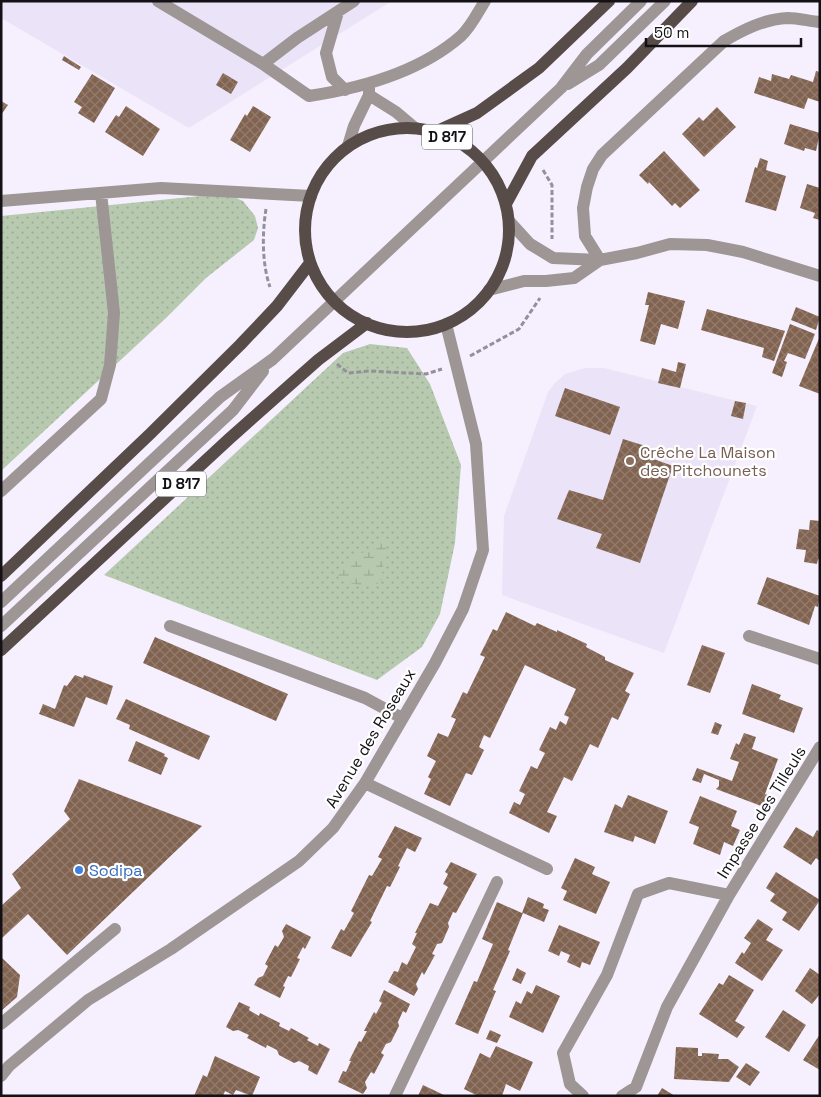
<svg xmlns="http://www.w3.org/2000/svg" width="821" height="1097" font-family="'Space Grotesk',sans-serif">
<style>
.built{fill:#ebe3f8}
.grass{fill:url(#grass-dots)}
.wetland{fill:url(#wetland-marsh)}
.building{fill:url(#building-cross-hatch)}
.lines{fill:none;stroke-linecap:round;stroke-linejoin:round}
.path{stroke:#949099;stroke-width:3;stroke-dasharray:5 2.5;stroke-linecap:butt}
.minor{stroke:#9d9695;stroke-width:12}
.major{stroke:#584c49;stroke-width:12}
.education-dot{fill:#8d6e63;stroke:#fff;stroke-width:2}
.shop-dot{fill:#3f7fe0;stroke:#fff;stroke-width:2}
.labels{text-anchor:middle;stroke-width:4.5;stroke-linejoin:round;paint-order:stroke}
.shield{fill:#fff;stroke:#5a585b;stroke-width:1}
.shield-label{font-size:15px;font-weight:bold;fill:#131115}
.education-label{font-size:16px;fill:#785e54;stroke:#fff;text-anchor:start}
.street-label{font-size:16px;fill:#131115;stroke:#fff}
.shop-label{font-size:16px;fill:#366cbe;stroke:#fff;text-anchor:start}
</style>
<defs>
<pattern id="grass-dots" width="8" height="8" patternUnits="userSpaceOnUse" patternTransform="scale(1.25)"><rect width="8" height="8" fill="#b7cab0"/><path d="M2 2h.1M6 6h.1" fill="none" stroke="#9cac96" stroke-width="1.8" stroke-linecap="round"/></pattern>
<pattern id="wetland-marsh" width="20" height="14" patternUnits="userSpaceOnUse" patternTransform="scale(1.25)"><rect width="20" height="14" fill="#b7cab0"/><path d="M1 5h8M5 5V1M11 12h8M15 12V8" fill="none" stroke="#9cac96"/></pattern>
<pattern id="building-cross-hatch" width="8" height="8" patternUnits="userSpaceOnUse" patternTransform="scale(1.25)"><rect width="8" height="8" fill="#81634f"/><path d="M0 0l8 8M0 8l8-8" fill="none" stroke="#927c6f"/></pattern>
</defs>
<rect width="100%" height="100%" fill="#f6f0fe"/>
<!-- built -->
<path class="built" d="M1,1H392L189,128L1,18Z
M585,368H604L757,406L664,653L502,595L504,516L548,392L555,383L565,374Z"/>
<!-- grass -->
<path class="grass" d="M210,195L234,197L243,201L255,216L258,228L254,240L206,278L166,318L1,471V216Z
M370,344L407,348L430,384L461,465L455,543L440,614L422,647L377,680L104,575L343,353Z"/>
<!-- wetland -->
<path class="wetland" d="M387,538L381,581L373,587L357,585L337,576L353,559L367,550L376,541Z"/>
<!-- building -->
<path class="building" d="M64,56L81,67L79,70L62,60Z
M816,71L820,72V102L808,98L804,109L754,93L759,77L771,81L772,74L789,79L791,75L813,82Z
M223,73L238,82L231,94L216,85Z
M92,74L115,88L94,123L78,113L82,107L74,102Z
M1,101L8,105L1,115Z
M126,106L160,129L143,156L105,132L116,115L119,117Z
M253,106L271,117L250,152L230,140L245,114L247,116Z
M717,107L736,127L704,157L682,134L699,117L703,121Z
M790,124L820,133L816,151L805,148L804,151L784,144Z
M664,151L700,190L680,208L675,203L672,206L649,182L648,184L639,175Z
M760,158L768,161L766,170L786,176L776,211L745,202L755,167L757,168Z
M807,184L820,188V220L813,218L815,213L800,208Z
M648,292L685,301L678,329L661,324L655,345L640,341L649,305H645Z
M796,307L820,317L816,330L791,320Z
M707,309L785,331L774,361L762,357L764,348L701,330Z
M790,324L815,334L805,359L788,353L784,361L787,362L782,377L772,373Z
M820,336V394L799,386Z
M678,362L686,364L680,388L658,383L662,368L676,372Z
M565,388L620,407L610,435L555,416Z
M735,401L746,403L743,419L731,416Z
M623,439L652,448L648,457L673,466L640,563L596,548L602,534L557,519L569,490L603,500Z
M810,520L820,521V560L818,559L817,564L804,562L806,550L796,549L799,529L809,530Z
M767,577L820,596L818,607L815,606L809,625L757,604Z
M506,612L535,626L537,623L557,632V630L587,644L586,647L605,657V660L634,673L625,691L630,694L618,720L612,717L598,748L590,744L572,781L564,777L547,812L557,816L549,833L509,813L514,802L520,805L525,794L519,791L531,766L537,769L545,753L539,750L550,727L556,730L560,721L566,725L569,717L564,715L576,689L525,665L490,738L484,735L479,747L484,750L472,775L466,773L450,806L424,794L431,779L428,777L436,761L427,756L438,733L448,737L456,719L451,717L463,692L467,694L485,657L480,655L493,629L497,631Z
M155,637L288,694L276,721L143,663Z
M702,645L725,653L710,693L687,685Z
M75,675L83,678L84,675L113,686L107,705L86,697L74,727L39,714L43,704L55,709L64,685L67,686Z
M752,684L781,695L779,699L803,708L794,733L742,714Z
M126,699L210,736L199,760L129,729L130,725L116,719Z
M715,722L722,725L718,735L711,733Z
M744,733L756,737L752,749L778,759L765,794L776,798L769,809L716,789L719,786V780L704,774L701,783L692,780L697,768L732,781L739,762L730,759L736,743L739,745Z
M136,741L165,754L164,756L168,758L161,775L128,761Z
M79,779L202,826L67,955L28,914L1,939V906L21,888L12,874L70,819L64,811Z
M628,795L668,811L655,844L635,836L633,842L604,832L615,804L622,808Z
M700,796L737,811L731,826L740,830L733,846L724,842L720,855L693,844L699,827L689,823Z
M395,826L422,838L415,852L407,848L398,866L400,867L390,887L387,886L370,921L372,922L351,957L331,948L341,929L344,931L354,913L351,911L369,875L372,876L382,859L378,857Z
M796,827L813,837L817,830L820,832V861L816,858L811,865L783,847Z
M575,858L595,867L592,874L610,882L596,914L563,900L567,891L561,888Z
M451,862L477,874L456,913L453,912L448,923L449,927L442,943L437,944L432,954L435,955L424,975L422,972L416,984L418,989L414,996L388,982L394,971L398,972L402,962L407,965L416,947L412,944L417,933H415L430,903L438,906L448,887L443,884L448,874L445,872Z
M776,872L820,900L799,931L782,920L787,912L770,901L775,894L766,888Z
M528,897L544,904L543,908L549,910L544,922L523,913L508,950L510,951L493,990L496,991L478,1034L455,1024L474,981L477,982L493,944L482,939L497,902L522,913Z
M758,919L773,929L766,940L783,950L762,981L735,963L742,952L744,954L751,943L744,938Z
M286,924L311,937L305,949L303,947L297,958L300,959L291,977L288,976L283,986L285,987L280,998L254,985L258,978L263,976L268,966L265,964L275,945L278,947L284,937L282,931Z
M559,925L600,942L590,965L582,962L580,968L567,962L570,955L561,951L559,956L548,951Z
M1,957L20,975L17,997L1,1011Z
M517,968L526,973L521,984L512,980Z
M810,968L820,975V994L812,1004L795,991Z
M729,975L754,990L735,1021L745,1027L737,1038L699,1014L719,983L723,985Z
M536,985L560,996L543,1033L509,1017L516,1001L521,1004L527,991L532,994Z
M384,990L410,1004L406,1013L403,1011L398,1022L399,1026L391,1042L386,1044L381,1053L384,1055L374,1074L371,1072L365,1082L367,1088L363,1094L338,1082L343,1071L346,1072L351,1061H349L359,1041L361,1042L367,1031H364L374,1012L376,1014L382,1003L379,1001Z
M239,1002L250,1007L249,1010L259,1016L260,1013L280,1023L279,1026L289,1031L291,1028L309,1038L307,1040L318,1046L319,1043L330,1049L317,1075L308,1070L309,1066L299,1061L294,1063L279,1055L277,1050L267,1045L266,1048L247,1038L249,1035L238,1030L233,1031L226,1027Z
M783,1010L806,1025L789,1052L765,1037Z
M490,1030L501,1035L497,1043L486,1039Z
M820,1034V1070L803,1060Z
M496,1046L533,1062L520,1091L506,1084L502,1096H478L464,1089L480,1053L490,1058Z
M676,1047L698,1048V1056H702V1053L719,1054L718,1059H728L739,1067L729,1082L674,1079Z
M215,1056L260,1077L252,1096L236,1090L233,1095L225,1091L223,1096H194L203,1075L207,1077Z
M746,1063L760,1072L750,1086L736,1077Z
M423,1085L446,1096H418Z
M662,1088L675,1096H657Z"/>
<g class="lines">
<!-- path -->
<path class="path" d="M543,170L552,185V239
M266,209C262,234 262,264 270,287
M470,356L519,329L540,298
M337,364L348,373L370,371L426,374L442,369"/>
<!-- minor -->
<path class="minor" d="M158,1L263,64L309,96C362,88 420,72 461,36C471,27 478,12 485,1
M338,12L326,53L332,77L345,90
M263,64L297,38L354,1
M568,84L599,65L665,1
M369,95L396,112L415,128
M348,146L354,126L369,95V83
M1,201L161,188L311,196
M509,221L530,244L553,258L600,260L637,253L670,244L707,245L743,252L820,276
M600,260L585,236L583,208L587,187L593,169L602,155L724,41C743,30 764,19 788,18C798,18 809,21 820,22
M489,290L524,281H546L574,278L600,260
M1,491L101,399L110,365L114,313L101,193
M1,602L220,397L273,359L561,88L587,54L641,1
M1,626L233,410L263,371
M170,626L365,698L402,718
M749,636L820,659
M365,783L547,869
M1,1024L115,929
M1,1076L9,1066L88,1000L171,949L299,861L333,828L365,783L435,663L463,609L483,550L476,444L446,324
M395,1096L497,882
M583,1096L570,1084L563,1053L607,975L638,894L669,883L729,895
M622,1096L636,1087L667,1007L729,895L820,747"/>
<!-- major -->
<path class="major" d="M305 230a102 102 0 1 1 204 0a102 102 0 1 1-204 0Z
M435,132L477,113L539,68L609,1
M506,204L532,156L627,68L692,1
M1,576L150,434L240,345L277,306L310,263
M1,650L229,439L318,360L367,323"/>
</g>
<!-- markers -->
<circle class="education-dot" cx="630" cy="461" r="5"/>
<circle class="shop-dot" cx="79" cy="870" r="5"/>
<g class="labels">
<!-- shield labels -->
<g class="shield">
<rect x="422" y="124.5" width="50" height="25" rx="4"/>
<rect x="156" y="471.5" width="50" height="25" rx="4"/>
</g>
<g class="shield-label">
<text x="447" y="142">D 817</text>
<text x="181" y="489">D 817</text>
</g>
<!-- education labels -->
<g class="education-label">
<text x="640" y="458">Crêche La Maison<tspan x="640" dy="18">des Pitchounets</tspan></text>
</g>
<!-- street labels -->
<g class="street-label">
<text transform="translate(370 738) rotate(-59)" y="6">Avenue des Roseaux</text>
<text transform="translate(761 812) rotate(-58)" y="6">Impasse des Tilleuls</text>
</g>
<!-- shop labels -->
<g class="shop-label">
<text x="89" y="876">Sodipa</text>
</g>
</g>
<!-- border -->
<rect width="821" height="1097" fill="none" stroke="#131115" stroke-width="5"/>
<!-- scale -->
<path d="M646 38v8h155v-8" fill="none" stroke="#131115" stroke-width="2.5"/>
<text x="654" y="38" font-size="15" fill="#131115" stroke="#ffffff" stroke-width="4" paint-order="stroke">50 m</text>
</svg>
